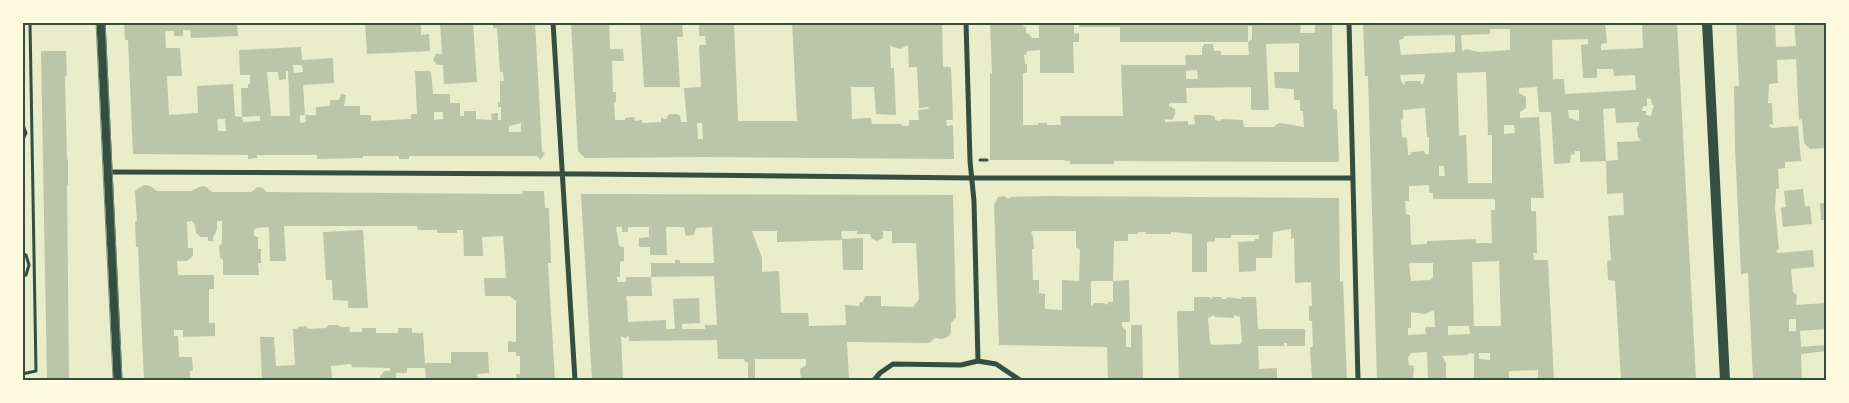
<svg xmlns="http://www.w3.org/2000/svg" width="1849" height="403" font-family="'Titillium Web',sans-serif">
<style>
.building{fill:#bcc5a7;fill-rule:evenodd}
.lines{fill:none;stroke-linecap:round;stroke-linejoin:round}
.path{stroke:#344e41;stroke-width:3}
.minor{stroke:#344e41;stroke-width:5}
.tertiary{stroke:#344e41;stroke-width:9}
.secondary{stroke:#344e41;stroke-width:10}
.tram{stroke:#7c8e77;stroke-width:1}
.neatline{fill:none;stroke:#344e41;stroke-width:2}
</style>
<rect width="100%" height="100%" fill="#e9edc9"/>
<!-- building -->
<path class="building" d="M124,22H237L238,36L191,38L190,30H183V36H174V31H165L166,48H180L182,76H167L169,115L198,113L197,86L233,84L235,116L242,117L243,122L260,121V116L242,117L241,88H248V84H250V75H240L239,50L301,47L302,60L333,58L334,83L303,85L305,115H300V123L306,122L305,115H316V107L330,106V100H339L341,94L346,95L344,106H360V115H371V121L411,119V114H417L415,71H431L433,94H450V103H460V116H464V111H476V119L492,120L491,114L498,113V120H501V107H498V102H500V81H504L503,72H500L497,28H493V22H535L542,151L545,154L540,160L537,156H409V159H399V156H363V158L317,159V155H257V158L248,159V155L133,154L128,40H125ZM293,65H302L303,72L294,73ZM286,71H288L290,116H271L267,72H278L279,80L286,79ZM434,112H443V119L434,120ZM217,119H225L226,131H218ZM521,123V132H509V126Z
M365,22H421V35L429,34L430,51L367,54Z
M440,22H473L477,82L444,84L443,65H437L433,60L436,54H442Z
M571,22H609L610,49H623L624,61H612L613,92H616V102H614L615,120H625V118L634,117L635,121L642,120V123L661,122V118L666,119L669,114H677L680,116L681,122H687L684,88L701,87L699,45H706L705,36H699V22H734L738,121H797L792,22H890V25L907,24V22H942L943,67H951L953,120H946L947,126L953,125L954,159L704,157L585,158L578,151ZM908,45L909,67H917L919,108L928,107L929,109L918,110L919,120H909V126H902L901,124H872L871,118L852,119L851,87H874L876,114L896,115L894,68H891L890,46L900,49ZM697,123H702L703,139H698Z
M640,22H682L683,37H677L680,87H644Z
M990,22H1023V26L1026,27V33L1030,35L1032,38H1039V22H1074V34L1079,33V42H1073L1074,73H1040V50L1027,51L1026,55H1024L1025,64H1027V73H1023V125H1038V123H1047V125H1061L1060,116H1123L1121,65H1186L1185,55H1202V48L1204,44H1213L1214,51H1221V55H1249L1248,42L1252,39V26H1248V42H1120V27H1079V22H1301L1300,33H1315V22H1332L1333,109L1337,110L1339,160L1338,162L1114,161V164H1070V161L1061,160H990V73L992,74ZM1299,43V72H1274L1275,88L1294,89V100H1300V111H1303L1304,127L1280,123L1277,124L1274,127H1244L1243,120L1221,119L1220,121L1215,120V117L1210,115H1194L1195,124L1188,125V121L1165,122V119L1172,120L1175,114V109L1169,106V103H1187L1186,88L1251,87V110H1269L1266,44ZM1197,70L1198,79H1186V71Z
M1363,22H1586L1587,25L1590,22H1605L1607,43L1601,44V50L1643,48L1642,22H1677L1696,380H1621L1615,281L1608,280L1607,261L1611,260L1608,216L1624,215L1623,193L1607,194L1606,161L1580,162V151H1575L1574,155L1571,154L1570,163L1554,164L1551,112H1539L1537,87L1519,88V93L1526,97V108L1520,112V118L1539,117L1544,198H1531V211H1536L1537,253H1533L1534,260H1548L1554,380H1538V370L1509,371V380H1474V354L1470,353L1467,355L1442,356L1446,363V378H1459V380H1428L1427,352L1411,353L1408,358L1409,365L1414,366L1413,380H1377L1368,76H1365ZM1490,29H1510V50L1478,52L1467,49L1462,51L1461,35L1490,34ZM1455,35V52L1401,55L1399,40L1403,39L1405,36ZM1588,39V44L1581,45L1583,78H1597V69H1613L1614,76L1635,75L1636,90L1565,94L1564,79H1553L1552,40ZM1486,72L1488,135H1492V183H1468L1466,135L1459,136L1457,73ZM1425,74L1424,81L1422,85L1420,81H1406L1404,85L1401,81L1400,75ZM1647,98L1651,99L1652,105H1654L1651,116L1646,115V111H1642L1643,106H1647ZM1425,108L1427,137H1429V154H1425L1424,151L1412,152L1410,155H1408L1407,138L1402,137L1401,120L1403,119V110ZM1615,108L1616,123L1640,122L1637,128L1638,137L1641,141L1617,142L1618,160L1606,161L1603,109ZM1568,110H1579V121L1569,118ZM1504,125H1514L1515,133L1504,134ZM1439,166H1444L1445,176H1439ZM1429,185V193H1433V199H1495V210H1491L1492,243H1476V239L1427,241V244L1411,245L1410,215L1406,214L1405,201H1409V186ZM1499,261L1501,326H1474L1472,262ZM1409,263H1433V277L1430,280L1411,281ZM1434,310L1435,327H1425L1426,334L1408,335V328H1411V312L1425,314ZM1448,326H1469L1470,334L1448,335ZM1479,353H1490V360L1479,359Z
M1736,22H1775L1776,47L1796,46L1794,22H1826V148L1810,149L1804,143L1802,119L1799,120L1796,59L1777,60L1778,83L1769,84L1768,103H1772L1773,125L1770,124L1769,126L1772,128L1798,126L1801,161L1785,162V168L1778,169L1779,189H1776L1775,208L1779,249L1776,251L1778,253L1813,250L1814,267L1791,269L1793,292L1797,295L1796,305L1826,303V329L1800,331L1801,347L1826,345V351L1801,354L1802,380H1753L1748,273L1741,274L1735,148L1734,86H1739ZM1789,319H1796V331H1789Z
M41,51H66L67,76H65L67,160L68,159V185H67L69,380H47Z
M144,185L150,186L157,191H191L202,186L206,187L212,192H251L258,187L262,188L267,192L522,194L523,191H544L545,208H549L551,263H548L555,380H517L516,374H520V356H516V352H508V341L516,342V301L510,296H485L484,278H506L503,236L482,237L483,256H464L463,230H457V233H437V230H418L417,226H284L286,261H270L269,227L257,228L254,230V236L258,237V249H261V263H258L259,275H223V260L220,258L219,246L222,243V221H217V230L213,237V241H208V237H201L196,233L195,225L192,221L187,222L188,248H193V256L187,261H177L178,275H214V289H209V323H215V336L183,337V330H174V336H178L179,357H192L193,371H190V380H144L138,247H136L135,221H137L135,191Z
M1803,189L1805,206H1810L1812,224L1783,227L1781,208L1786,207L1784,191Z
M581,194L953,195L956,317L951,323V332L949,336L942,339L935,338L929,343L847,342L849,380H804L801,379L800,369L806,365V359H755V380H748V362H745L744,359H718L717,340L629,341V336L625,338L621,336L623,380H592ZM616,227H622V232H628V227H649V237L639,238V247H650V255H667L666,227H684L686,236L694,235L696,228L712,227L714,263H680V260H675V263H651V277L714,276L717,325H705V329H682V324L700,323L699,298L673,299L675,329H666V320L628,322L627,301L626,299L627,296H652L651,277H626V282H618L617,277H620V262L624,261V247L619,246ZM752,231H777V242L842,240L843,270H863V238L842,239L841,231H857V234H870L872,239L877,241L883,238V231H892V243H916L919,299L913,307L881,306V296H865L863,302H860L859,306L845,305L846,325L809,326L808,313H781L779,271L762,272V258Z
M1004,196L1008,199L1011,197L1046,196L1339,198L1340,282L1343,281L1347,380H1312L1310,347H1313L1312,321H1309V306H1312L1311,282L1295,283L1294,238L1291,239V229L1273,232L1272,258H1256V271L1239,272L1238,242L1255,241V239H1259V235H1231V238H1215V241L1207,242V272H1192V234L1171,232V234H1146V232H1138V234H1128V241H1114L1113,281H1091V307L1094,303H1104L1107,305L1108,302H1113V281L1129,280L1130,322H1122V327L1126,330V347H1131V325H1142L1143,380H1108L1107,347L999,345L994,205L998,197ZM1032,231H1076V247L1080,250L1079,281L1062,280V310L1045,309V294L1039,293V280H1033L1032,249H1034L1033,236L1031,234Z
M1820,203H1826V220H1821Z
M363,230L368,308H348V301L333,300L332,280H326L323,232Z
M1194,297H1209L1212,299L1213,297H1222L1221,299H1227V297L1241,299V297H1256L1258,329H1305V346H1287V343H1284V346H1258L1259,369L1277,368V380H1259V379L1216,380L1217,379H1196V380H1179L1177,311H1194ZM1214,315L1215,317L1234,318V315L1240,317L1242,342L1240,344L1213,345L1210,343L1208,318Z
M328,325H338L341,327H349L350,332H362V328H376V333H398V328H412V333H423L425,363H451V352H488L489,373L477,374L478,378H472V380H426L425,368H407V373H396V380H380V377L384,371H390V368L352,367L351,364L331,366L332,380H262L260,337H274L276,366L295,365L293,329H297L298,327L306,326L308,329L326,328Z"/>
<g class="lines">
<!-- path -->
<path class="path" d="M22,122L26,133L22,142
M980,160H987
M22,253L26,255L29,265L26,275L22,277
M22,374L36,371L30,22"/>
<!-- minor -->
<path class="minor" d="M553,22L575,380
M966,22L970,161L974,201L978,361
M1349,22L1358,380
M108,172L584,174L972,178H1353
M874,380L880,373L893,364L961,365L978,361L996,364L1020,380"/>
<!-- tertiary -->
<path class="tertiary" d="M101,22L118,380"/>
<!-- secondary -->
<path class="secondary" d="M1707,22L1725,380"/>
<!-- tram -->
<path class="tram" d="M96,22L113,380
M105,22L122,380"/>
</g>
<!-- border -->
<rect width="1849" height="403" fill="none" stroke="#fefae0" stroke-width="48"/>
<rect x="24" y="24" width="1801" height="355" class="neatline"/>
</svg>
